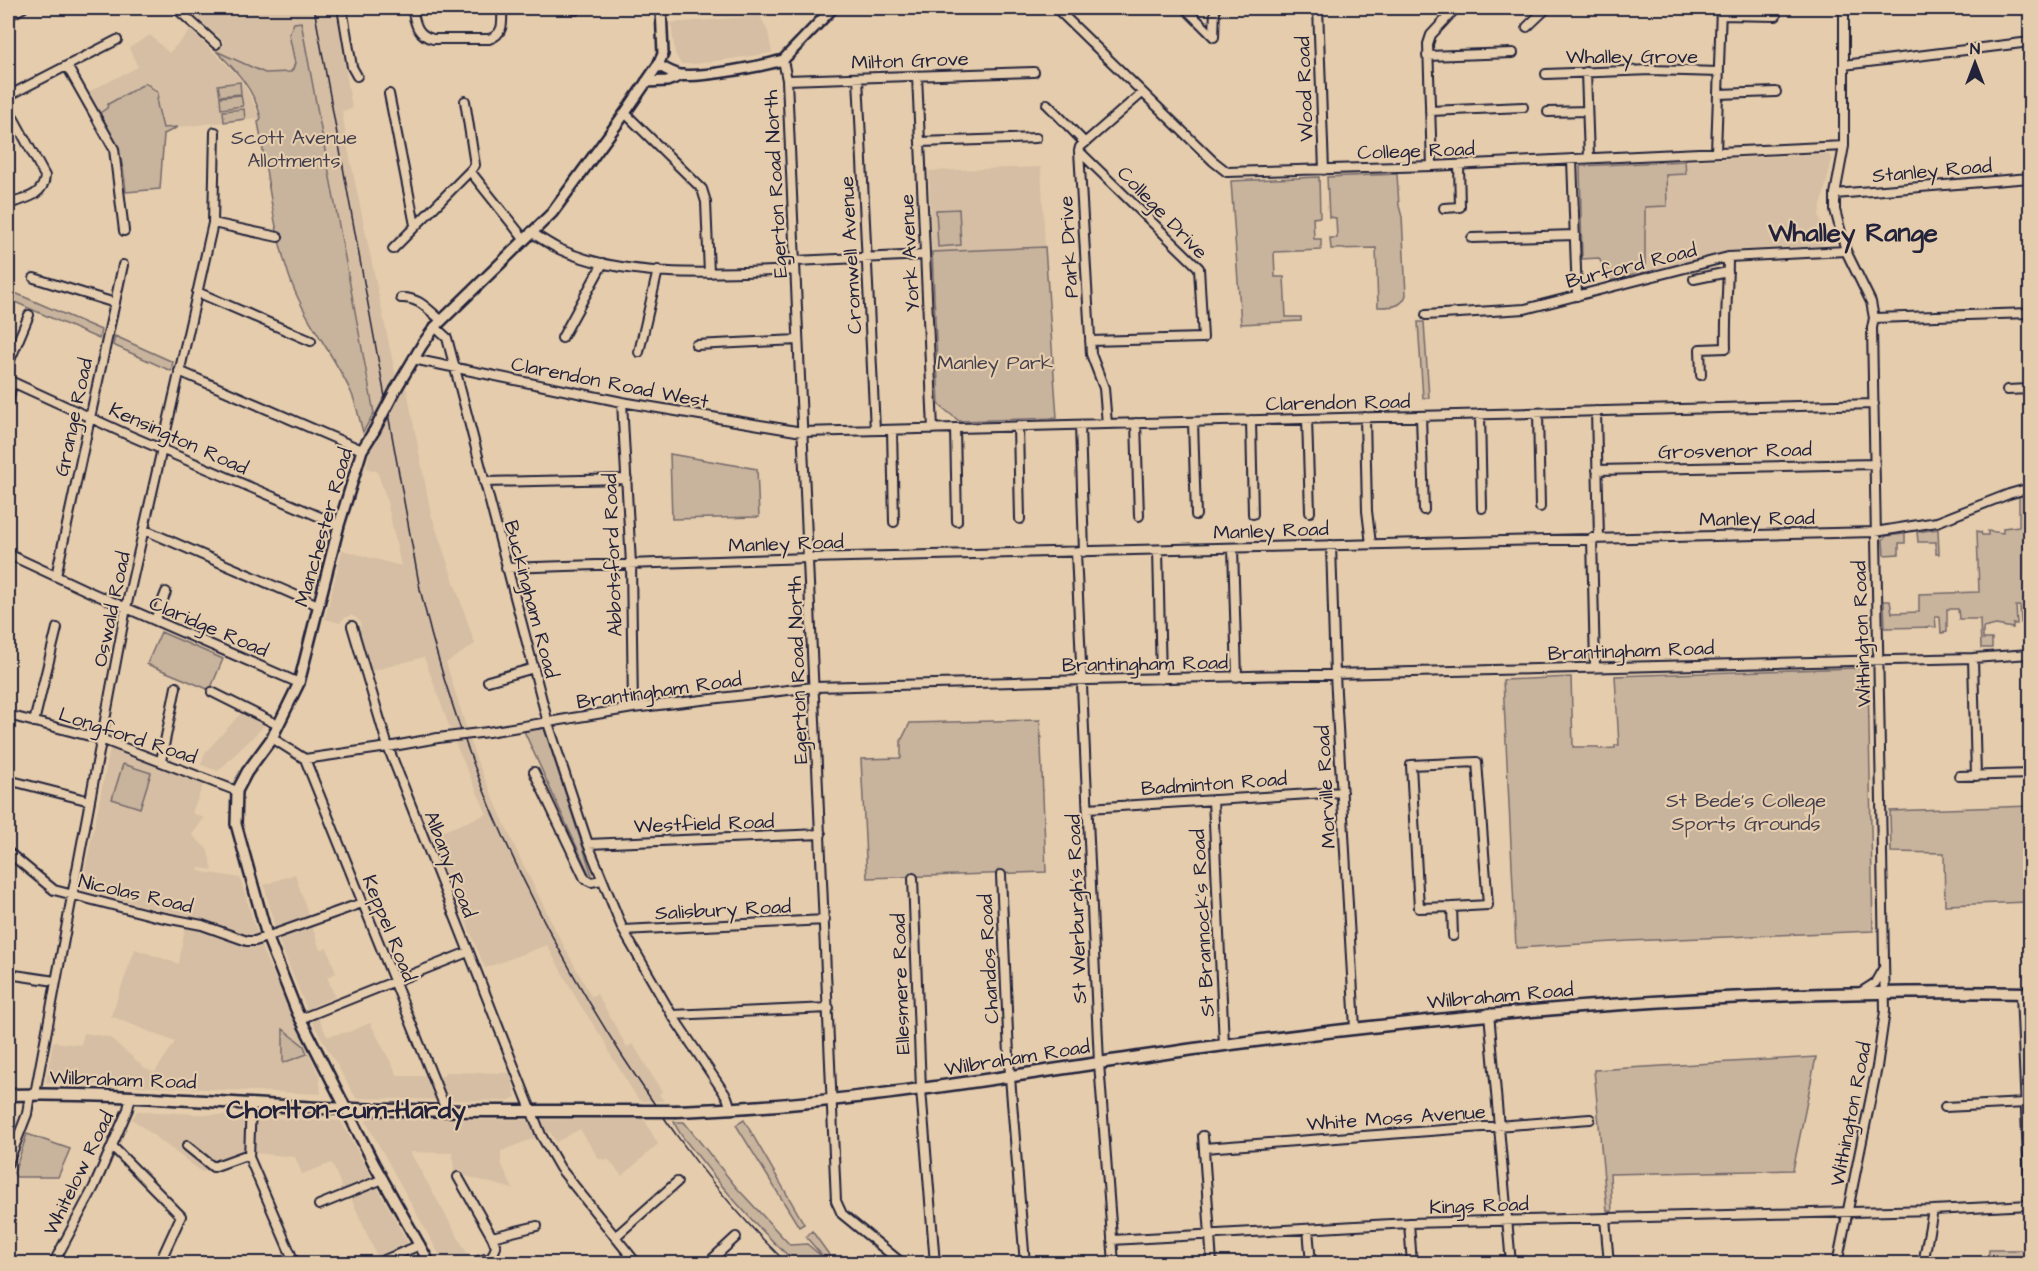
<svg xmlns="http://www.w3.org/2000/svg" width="2038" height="1271" font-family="'Architects Daughter',sans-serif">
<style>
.built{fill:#d5bea3}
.green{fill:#c8b39c;stroke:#756a6c;stroke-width:1.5}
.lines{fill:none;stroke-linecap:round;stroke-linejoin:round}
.minor-casing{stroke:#22223b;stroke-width:12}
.major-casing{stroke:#22223b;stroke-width:14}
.highway-casing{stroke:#22223b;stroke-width:15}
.minor{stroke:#e4ccac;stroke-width:8}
.major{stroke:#e4ccac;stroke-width:9}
.highway{stroke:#e4ccac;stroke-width:10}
.tram{stroke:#22223b;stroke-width:1.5}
.minor-bridge-casing{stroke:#22223b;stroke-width:12;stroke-linecap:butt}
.major-bridge-casing{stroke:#22223b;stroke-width:14;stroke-linecap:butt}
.highway-bridge-casing{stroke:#22223b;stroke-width:15;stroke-linecap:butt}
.minor-bridge{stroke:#e4ccac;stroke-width:8}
.major-bridge{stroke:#e4ccac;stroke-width:9}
.highway-bridge{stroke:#e4ccac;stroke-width:10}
.labels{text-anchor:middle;stroke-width:4.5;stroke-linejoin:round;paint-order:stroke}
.street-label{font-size:20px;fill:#22223b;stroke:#e4ccac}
.park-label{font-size:20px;fill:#433f4e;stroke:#e4ccac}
.district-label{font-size:26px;font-weight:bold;fill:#22223b;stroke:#e4ccac}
</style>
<rect width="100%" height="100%" fill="#e4ccac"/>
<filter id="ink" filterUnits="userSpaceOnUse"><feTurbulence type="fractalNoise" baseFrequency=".0167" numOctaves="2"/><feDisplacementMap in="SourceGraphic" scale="12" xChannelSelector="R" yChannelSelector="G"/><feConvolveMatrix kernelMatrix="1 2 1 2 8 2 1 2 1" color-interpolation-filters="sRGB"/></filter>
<g filter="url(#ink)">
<!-- built -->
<path class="built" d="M183,8H336L352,109L342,111L347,144L395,373L407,390L431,514L475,644L446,663L476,759L518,854L558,935L591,996L597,994L627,1047L633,1044L662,1092L659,1094L664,1101H642L638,1099L610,1054L607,1045L579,1003L547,945L485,968L430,835L436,834L487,814L456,745L424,657L372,671L359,631L361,625L358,619L351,615L344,618L340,623L325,619L342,550L401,566L386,497L377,471L366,468L371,446L377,435L315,98L261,118L253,93L246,83L216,51L224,42L216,34L210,33Z
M760,16L768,32L772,53L694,64H681L675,54L671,23Z
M191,30L239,77L249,93L260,118L179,127L165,133L160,189L126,192L123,162L120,151L88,92L138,67L129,48L150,35L169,53Z
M1828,154L1832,159L1819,215L1825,240L1824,244L1819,246L1733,250L1609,281L1599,258L1582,259L1580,166Z
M1041,167L1045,247L932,252L929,171Z
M242,712L264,726L218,771L201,765L205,753Z
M110,749L203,785L192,813L204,818L192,835L207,849L213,870L199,868L198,871L240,878L263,952L319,1075L321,1094L46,1082L53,1042L81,1045L84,1033L109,1037L145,1068L155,1072L175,1042L111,1016L135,949L179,964L187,915L151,908L81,889Z
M295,874L320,950L327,948L336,973L327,977L335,997L313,1006L327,1036L349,1032L370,1023L398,1076H444L445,1072L510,1073L516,1097L507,1101L356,1098L312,1022L278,939L264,885Z
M137,1111L341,1121L419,1263H380L351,1198L343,1190L332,1163L302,1174L295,1157L254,1153L202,1172L132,1119Z
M369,1118L490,1120L644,1119L658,1144L622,1176L609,1160L599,1159L580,1129L556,1142L550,1132L501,1151V1163L513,1189L454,1173L453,1153L410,1152L468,1255L471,1263H444L366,1122Z"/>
<!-- green -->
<path class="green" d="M301,22L374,413L363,432C359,419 357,405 351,392C334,355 307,323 292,284C273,233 268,175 258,122L261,118C254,89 237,71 216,51L265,73L290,72L293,69L295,63L289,34L294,23Z
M240,82L241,94L220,96L218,85Z
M146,83L158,93L157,104L163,128L178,127L164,134L160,189L126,192C123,156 117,143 100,113L107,108L108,104Z
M241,95L243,106L221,109L220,97Z
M244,109L245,119L224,122L223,111Z
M1685,161L1686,174L1666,175L1667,206L1645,207V272L1609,281L1599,258L1582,259L1580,166Z
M1397,174L1399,206L1402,217L1406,295C1402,308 1390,307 1378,307L1376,248L1331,249L1330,238H1337L1336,218L1329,217L1327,177Z
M1319,177L1320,217L1313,218L1314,239H1321V250L1274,252L1275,277H1284L1286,317H1301V321L1241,324L1231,181Z
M959,209L961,245L938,247L936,210Z
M1045,247L1057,418L959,421L939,405L932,252Z
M8,290L101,330L99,339L8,299Z
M1418,322H1424L1429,398H1423Z
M115,336L173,362L171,371L113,345Z
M670,454L757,469L759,517L672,519Z
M2030,494V627H2027V623H2021L2020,606H2016L2017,624H2013V628L1996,625L1983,628V639H1992V648H1981L1980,619H1959L1958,609H1947V632L1941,633L1940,617H1935L1936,627L1885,628L1884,601H1890L1892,613L1919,612V594L1979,592L1977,531L1981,532L1982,535H1988V531L2003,533V528L2019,526V496Z
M1938,529L1939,554H1936V542H1918L1917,532Z
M1905,534V543H1899V554L1884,555L1883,540L1886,536Z
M161,632L223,659L210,690L147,664Z
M1857,668L1864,670L1868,678L1873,931L1629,941L1516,948L1503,680L1571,677L1573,747H1598L1599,749L1615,748V745H1619L1615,676Z
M1040,720L1046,872L867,878L861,759L901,758V741L910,723Z
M544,728L592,875L590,876L524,731Z
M123,764L151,773L140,808L112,799Z
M2030,806L2029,902L1945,905L1944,853L1891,852L1890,811Z
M283,1029L304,1046L307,1054L283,1063Z
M1816,1057L1793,1170L1610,1174L1612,1211H1607L1594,1070Z
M744,1120L804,1224L799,1227L736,1125Z
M674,1122H684L736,1187L790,1245L807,1244L826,1260L806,1237L812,1231L835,1263H796C760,1231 728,1195 698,1156C690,1146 679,1135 674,1122Z
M27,1134L70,1149L58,1177H16L14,1173Z
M1989,1250H2030V1263H1988Z"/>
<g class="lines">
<defs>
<path id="minor" d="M176,8L216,44
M342,8L352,67L357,76
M412,8C415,22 416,35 433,39H489C505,34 502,21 502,8
M576,8V10
M1056,8L1213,161L1227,172L1432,166L1844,146
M1185,8L1214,37L1215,8
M1318,8L1324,170
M1721,15L1776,16
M8,16L23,8
M1527,27L1547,8
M1427,56L1513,53
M783,60L787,80L836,1201L842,1214L903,1264
M1844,65L2030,42
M67,66L114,149L124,231
M1586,72L1589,158
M1546,74L1651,70L1719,72
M917,76L933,429
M858,78L875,430
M787,80L1034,72
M389,94L415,225
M1718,94L1776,92
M8,96L117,40
M465,101L475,165L470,171L524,239
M1047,104L1085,143
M8,108L45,176C44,196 24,199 8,204
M1430,111L1523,107
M1548,112L1587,111
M625,113L702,189L706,202L709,273
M920,142L1036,138
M1079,151L1199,268L1203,338L1090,341
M1716,152L1721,8
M1572,159L1577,296
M1432,166L1428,44L1431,35L1456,8
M1835,194L2030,178
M1444,208L1460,207L1459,165
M213,223L278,237
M531,232C540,238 549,244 559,249C626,280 723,273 795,270
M1472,238L1575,235
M393,249L470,171
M795,261L925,255
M34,278L115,303
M1694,279L1728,272
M197,292L311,341
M401,298C419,297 428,310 441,320
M1426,315L1525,309L1728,257L1846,251
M1874,318L2030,313
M435,327L447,338L548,723L588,844L623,930L672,1015L727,1097L731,1109
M562,338L603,263
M696,345L798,340
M639,352L658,270
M413,359L622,402L802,432L1874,404
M8,365L29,315
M179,371L362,450
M1701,375L1700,349L1726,348C1725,318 1728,288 1728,257
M8,380L126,434L339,525
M2007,390L2030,389
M622,402L631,564L633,708
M8,404L12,382
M1596,411L1599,538
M1538,413L1540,507
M1480,414L1482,508
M1421,416L1424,510
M1365,417L1367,511L1371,544
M1307,419L1310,512
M1251,420L1253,514
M1193,422L1196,515
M1136,423L1139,516
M1107,424L1104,388L1091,354L1079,151L1080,147L1142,93
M1080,425L1084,552
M1018,426L1020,519
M955,428L957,521
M892,430L894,522
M1597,470L1875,464
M484,482L627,479
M145,530L318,605
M1592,538L1595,667
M1331,545L1335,675L1355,1028
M1233,548L1237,677
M1158,550L1161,679
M1076,552L1099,1063L1114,1264
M8,554L92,593L299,683
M506,568L809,558L1875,532L1937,522L2009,494L2030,488
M56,576L123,265
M155,620L166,592
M352,626L388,747L541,1135L560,1168L637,1264
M1973,658L1976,776
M488,681L534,668
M212,692L278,725
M8,715L101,739L237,791
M34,722L57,628
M488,732L633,708L814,687L1973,658L2030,654
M272,738L305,759L388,747L438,738
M305,759L446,1110
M161,761L176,687
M534,772L585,879L591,882L602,880
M1959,776L2030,774
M8,780L90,801
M1213,800L1224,1045
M1088,808L1342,792
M588,844L821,834
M8,852L54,890L155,916L202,925L247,941H255L362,903
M1001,875L1010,1077L1025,1264
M913,878L921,1089L935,1264
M1452,907L1488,905L1477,762L1411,765L1419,908L1452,907L1453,936
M623,930L825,920
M8,974L55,981
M1861,992L1875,983L1883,969
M2021,993L2030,1206
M1489,1013L1511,1264
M672,1015L829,1008
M300,1019L468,952
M35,1094L126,608L213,223L215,132
M251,1103L249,1157L295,1264
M1945,1107L2026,1103
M1203,1136L1212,1264
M112,1146L181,1216L159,1264
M187,1146L213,1167L249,1154
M1204,1148L1590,1119
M8,1163L27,1114L30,1094
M458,1177L492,1237L496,1247L492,1257L468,1264
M319,1205L383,1179
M1605,1218L1609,1264
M1409,1223L1412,1264
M1308,1229L1311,1264
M492,1237L537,1226
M615,1237L677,1182
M1112,1240L1409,1223L1933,1210L2030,1205
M53,1264L94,1187L128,1109L131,1096
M375,1264L420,1245
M707,1264L736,1237
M1837,1264L1877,1067L1885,1011L1872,328L1874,318L1871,302L1846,251L1835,210V194L1844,146V8
M1923,1264L1933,1210"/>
<path id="major" d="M658,65C665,69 672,73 680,75C701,78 762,66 783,60L833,8
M646,82L667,81L683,75
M396,389L422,345L435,327L552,213L625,113L658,65L663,54L661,8
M374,431L362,450L339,525L299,683L272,738L247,772L237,791L236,824L267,936L297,1012L374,1164L430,1264"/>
<path id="highway" d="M8,1095C112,1092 216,1103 321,1108C427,1112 534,1111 640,1111
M677,1111C869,1105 1057,1066 1247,1042C1507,1008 1768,988 2030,993"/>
</defs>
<!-- minor casing -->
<use href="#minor" class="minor-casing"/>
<!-- major casing -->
<use href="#major" class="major-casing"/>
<!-- highway casing -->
<use href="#highway" class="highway-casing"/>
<!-- minor -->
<use href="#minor" class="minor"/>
<!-- major -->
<use href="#major" class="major"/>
<!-- highway -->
<use href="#highway" class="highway"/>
<!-- tram -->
<path class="tram" d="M314,8L420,589C458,755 530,911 621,1054C659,1112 699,1170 746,1221C759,1236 774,1250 787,1264"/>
<defs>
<path id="minor-bridge" d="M438,738L488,732"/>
<path id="major-bridge" d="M374,431L396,389"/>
<path id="highway-bridge" d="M640,1111H677"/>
</defs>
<!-- minor-bridge casing -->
<use href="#minor-bridge" class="minor-bridge-casing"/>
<!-- major-bridge casing -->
<use href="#major-bridge" class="major-bridge-casing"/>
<!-- highway-bridge casing -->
<use href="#highway-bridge" class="highway-bridge-casing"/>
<!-- minor-bridge -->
<use href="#minor-bridge" class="minor-bridge"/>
<!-- major-bridge -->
<use href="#major-bridge" class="major-bridge"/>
<!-- highway-bridge -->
<use href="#highway-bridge" class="highway-bridge"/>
</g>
</g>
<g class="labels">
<!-- street labels -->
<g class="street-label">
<text x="1632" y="63">Whalley Grove</text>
<text transform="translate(910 60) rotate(-2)" y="7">Milton Grove</text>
<text transform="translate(1304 89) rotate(-92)" y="7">Wood Road</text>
<text transform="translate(1416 150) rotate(-2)" y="7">College Road</text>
<text transform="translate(1932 170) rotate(-5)" y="7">Stanley Road</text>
<text transform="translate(775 184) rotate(-93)" y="7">Egerton Road North</text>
<text transform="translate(1163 212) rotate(46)" y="7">College Drive</text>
<text transform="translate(1068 247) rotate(-93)" y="7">Park Drive</text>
<text transform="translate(909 253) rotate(-93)" y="7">York Avenue</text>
<text transform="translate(850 255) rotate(-93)" y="7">Cromwell Avenue</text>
<text transform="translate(1631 265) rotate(-14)" y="7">Burford Road</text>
<text transform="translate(610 382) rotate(11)" y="7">Clarendon Road West</text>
<text transform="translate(1338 402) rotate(-1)" y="7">Clarendon Road</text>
<text transform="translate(73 417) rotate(-78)" y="7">Grange Road</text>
<text transform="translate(179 438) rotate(24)" y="7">Kensington Road</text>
<text transform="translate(1735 450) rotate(-1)" y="7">Grosvenor Road</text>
<text transform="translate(1757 518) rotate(-1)" y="7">Manley Road</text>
<text transform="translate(323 527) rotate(-74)" y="7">Manchester Road</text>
<text transform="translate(1271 530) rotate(-2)" y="7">Manley Road</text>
<text transform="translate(786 543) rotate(-2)" y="7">Manley Road</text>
<text transform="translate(612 555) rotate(-92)" y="7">Abbotsford Road</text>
<text transform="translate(532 599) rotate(75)" y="7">Buckingham Road</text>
<text transform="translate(111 609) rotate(-78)" y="7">Oswald Road</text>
<text transform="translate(209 626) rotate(23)" y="7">Claridge Road</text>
<text transform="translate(1861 634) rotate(-92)" y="7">Withington Road</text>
<text transform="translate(1631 650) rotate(-2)" y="7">Brantingham Road</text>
<text transform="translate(1145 663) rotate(-1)" y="7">Brantingham Road</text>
<text transform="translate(797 670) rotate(-92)" y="7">Egerton Road North</text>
<text transform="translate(659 690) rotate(-8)" y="7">Brantingham Road</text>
<text transform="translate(128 735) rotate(18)" y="7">Longford Road</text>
<text transform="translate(1214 783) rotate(-4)" y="7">Badminton Road</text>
<text transform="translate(1325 787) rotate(-93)" y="7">Morville Road</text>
<text transform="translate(704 823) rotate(-2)" y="7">Westfield Road</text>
<text transform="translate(451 864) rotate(69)" y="7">Albany Road</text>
<text transform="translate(136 893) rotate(13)" y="7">Nicolas Road</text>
<text transform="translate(723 909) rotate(-3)" y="7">Salisbury Road</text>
<text transform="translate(1076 909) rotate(-92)" y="7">St Werburgh's Road</text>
<text transform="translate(1202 923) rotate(-93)" y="7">St Brannock's Road</text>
<text transform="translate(390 928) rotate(68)" y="7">Keppel Road</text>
<text transform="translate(988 959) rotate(-93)" y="7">Chandos Road</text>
<text transform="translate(900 984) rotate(-92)" y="7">Ellesmere Road</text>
<text transform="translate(1500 995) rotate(-5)" y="7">Wilbraham Road</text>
<text transform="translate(1017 1057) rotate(-9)" y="7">Wilbraham Road</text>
<text transform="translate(123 1079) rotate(2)" y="7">Wilbraham Road</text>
<text transform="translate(1850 1114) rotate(-79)" y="7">Withington Road</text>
<text transform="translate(1396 1117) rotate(-4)" y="7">White Moss Avenue</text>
<text transform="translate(78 1173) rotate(-64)" y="7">Whitelow Road</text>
<text transform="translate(1479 1205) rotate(-2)" y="7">Kings Road</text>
</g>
<!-- park labels -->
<g class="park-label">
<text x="294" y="144">Scott Avenue<tspan x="294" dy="23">Allotments</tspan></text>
<text x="995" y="369">Manley Park</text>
<text x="1746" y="807">St Bede's College<tspan x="1746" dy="23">Sports Grounds</tspan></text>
</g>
<!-- district labels -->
<g class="district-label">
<text x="1853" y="241">Whalley Range</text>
<text x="346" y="1118">Chorlton-cum-Hardy</text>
</g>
</g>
<!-- margin -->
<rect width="2038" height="1271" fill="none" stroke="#e4ccac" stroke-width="30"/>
<rect x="15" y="15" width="2008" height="1241" fill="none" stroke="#22223b" stroke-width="2" filter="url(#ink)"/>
<!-- north arrow -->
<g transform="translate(1975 63)" stroke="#e4ccac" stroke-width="4.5" paint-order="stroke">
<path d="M0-4.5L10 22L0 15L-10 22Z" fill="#22223b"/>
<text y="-9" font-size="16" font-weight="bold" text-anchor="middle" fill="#22223b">N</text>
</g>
</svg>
